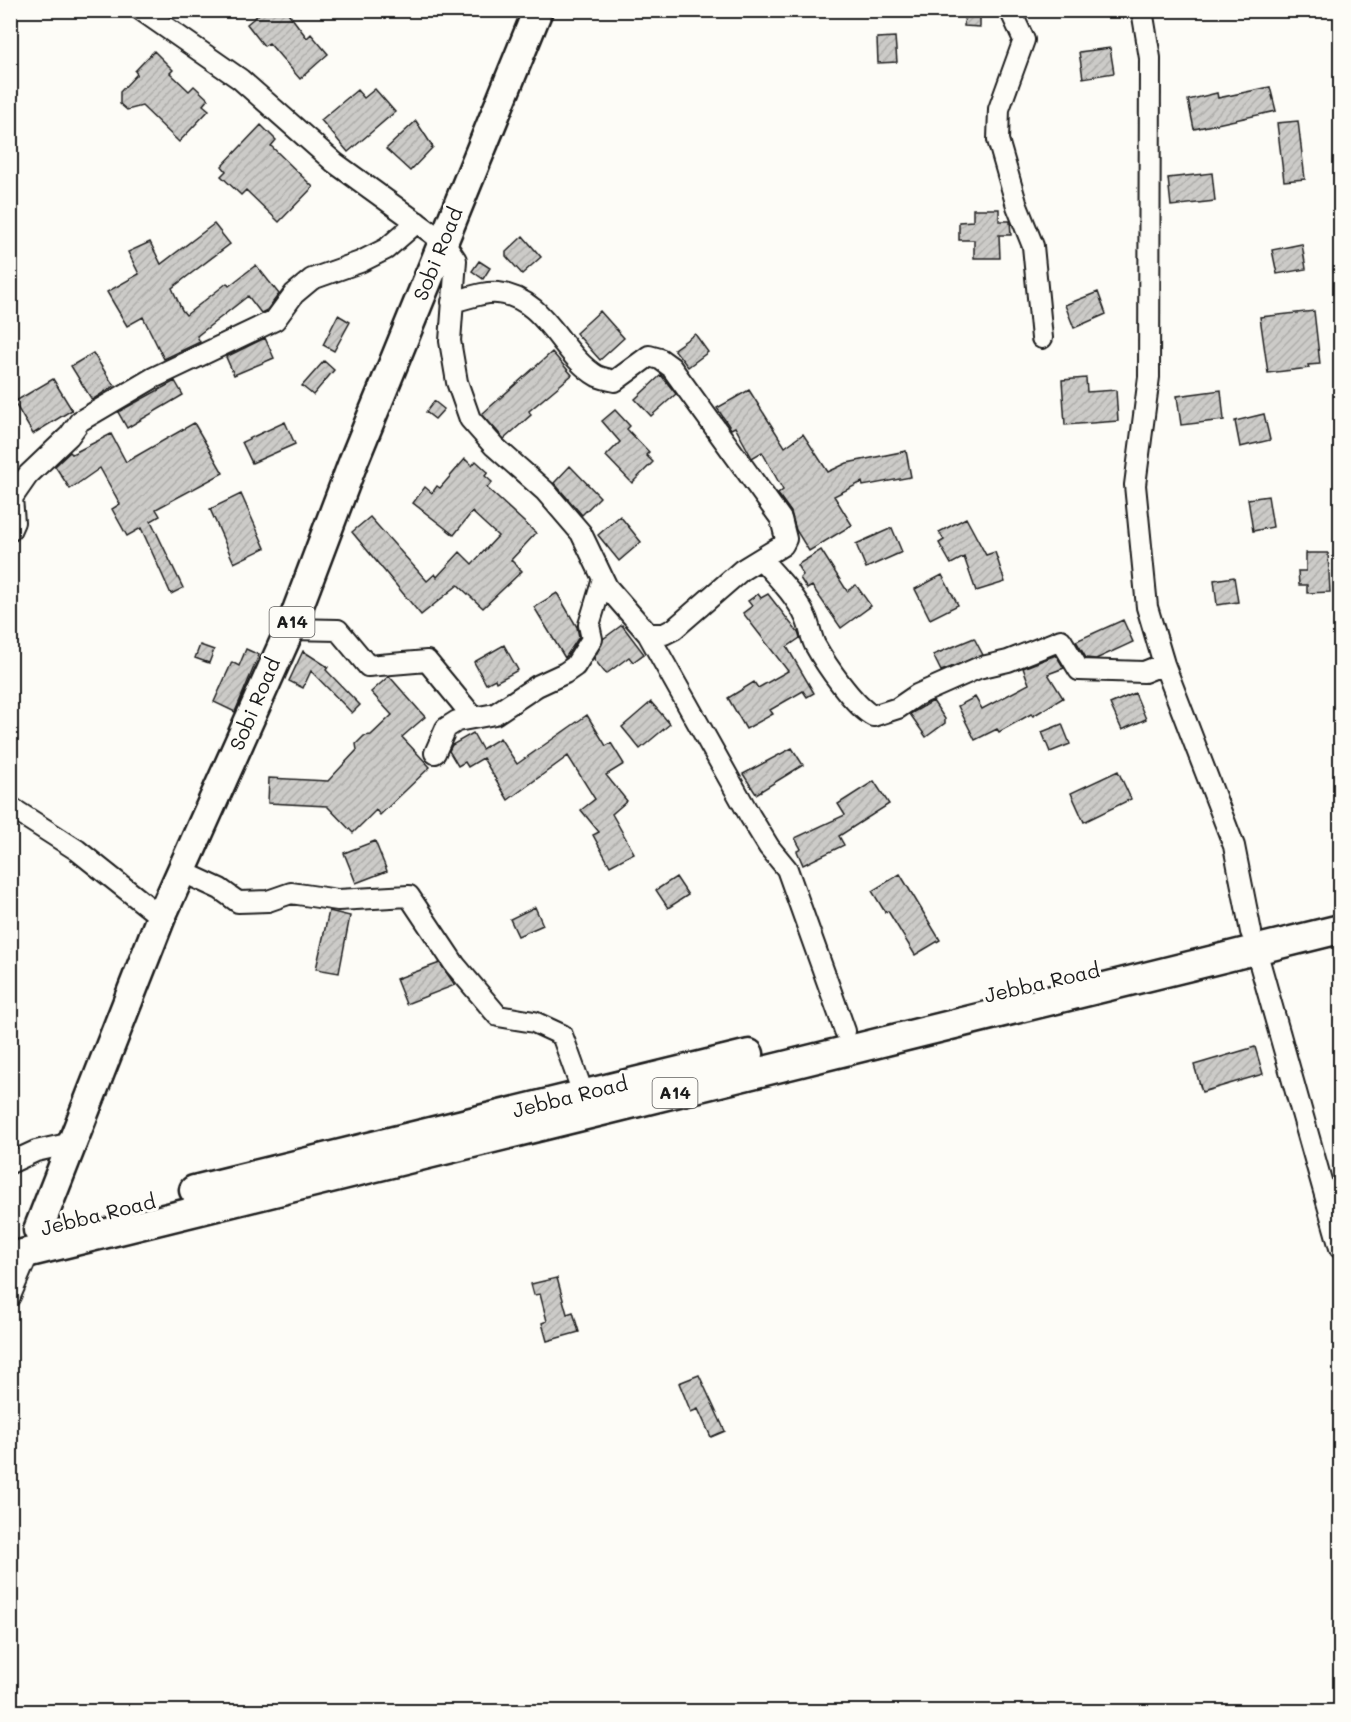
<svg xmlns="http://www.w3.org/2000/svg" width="1351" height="1722" font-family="Mali,sans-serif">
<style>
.building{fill:url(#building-hatch);stroke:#1c1c1c;stroke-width:1.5}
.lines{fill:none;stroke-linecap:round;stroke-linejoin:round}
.minor-casing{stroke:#1c1c1c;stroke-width:24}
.highway-casing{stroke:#1c1c1c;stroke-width:33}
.minor{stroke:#fdfcf7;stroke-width:20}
.highway{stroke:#fdfcf7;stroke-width:28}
.labels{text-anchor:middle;stroke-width:6;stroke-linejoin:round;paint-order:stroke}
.shield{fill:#fdfcf7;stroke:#605f5e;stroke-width:1.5}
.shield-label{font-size:18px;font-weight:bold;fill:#1c1c1c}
.street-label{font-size:20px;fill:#1c1c1c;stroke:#fdfcf7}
</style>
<defs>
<pattern id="building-hatch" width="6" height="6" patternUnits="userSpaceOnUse" patternTransform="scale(1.5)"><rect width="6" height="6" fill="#cccbc8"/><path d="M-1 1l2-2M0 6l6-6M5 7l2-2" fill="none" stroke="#afaeab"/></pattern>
</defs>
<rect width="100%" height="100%" fill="#fdfcf7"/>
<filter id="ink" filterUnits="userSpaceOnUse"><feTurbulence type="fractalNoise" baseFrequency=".0167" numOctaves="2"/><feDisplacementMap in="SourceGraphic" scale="12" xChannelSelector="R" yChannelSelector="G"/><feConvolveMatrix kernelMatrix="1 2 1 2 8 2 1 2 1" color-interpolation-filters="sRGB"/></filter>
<g filter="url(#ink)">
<!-- building -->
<path class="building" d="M264,10H286L307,38L311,34L328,54L300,79L269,43L264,46L247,24Z
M965,10H980V27L964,26Z
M895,37L897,62L878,63L877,38Z
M1110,48L1114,73L1083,78L1079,52Z
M154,51L173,70L170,73L189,91L194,86L208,99L203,105L209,110L179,142L142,106L127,110L120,104V92L137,74L135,71Z
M1270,87L1276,111L1194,129L1188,100L1217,93L1218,98Z
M375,89L395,112L348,152L321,120L357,90L364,98Z
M416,121L433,147L410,171L386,149Z
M1298,121L1305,179L1284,181L1277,123Z
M261,125L276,140L271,146L313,187L279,222L246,190L241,195L221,176L226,171L222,166Z
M1212,173L1215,201L1171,206L1168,178Z
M973,209H999V221H1010L1011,235H999L1000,258H974V240H959V222L973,221Z
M214,224L230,244L172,288L182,310L186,315L227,283L229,286L256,265L279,294L267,310L261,313L248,296L197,336L200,342L164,359L143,317L127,326L107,292L139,274L128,252L150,242L161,264Z
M523,236L541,257L522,274L506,256V252Z
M1302,244L1306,269L1277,274L1272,250Z
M479,261L490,268L483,279L472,271Z
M1098,292L1106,314L1074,328L1065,305Z
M600,311L624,338L600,360L576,333Z
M1314,311L1320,364L1308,365L1309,368L1268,373L1260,317Z
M338,315L350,322L334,351L323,345Z
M695,334L708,352L688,367L674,349Z
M265,338L274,358L234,375L226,357Z
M552,352L572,375L529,411L531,415L504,439L482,414Z
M93,353L114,386L92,400L71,366Z
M324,361L334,370L313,395L302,386Z
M661,375L676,394L651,416L635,399Z
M1086,378L1087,392L1116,390L1118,421L1065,425L1062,380Z
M53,379L72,410L33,434L14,402Z
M175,381L183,395L127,428L118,412Z
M749,390L785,447L803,434L828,472L847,463L906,451L911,477L863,486L862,482L834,496L852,525L809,551L796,530L791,512L778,494L783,490L762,452L752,458L735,427L731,429L717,408Z
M1221,390L1224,420L1181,425L1177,396Z
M434,401L444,409L435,419L426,412Z
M615,410L630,426L627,429L649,452L646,455L653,462L632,483L606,456L620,442L602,421Z
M1264,414L1270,440L1240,447L1235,421Z
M285,422L295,444L252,463L242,442Z
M194,423L223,473L156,509L160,516L151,521L183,588L171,594L141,528L127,536L112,509L120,504L100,468L70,489L55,466L70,452L72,454L111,434L126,462Z
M465,459L472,466L476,461L488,472L485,476L492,482L487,488L536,533L511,560L522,571L483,608L458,585L421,615L352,532L370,517L427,581L435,574L437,577L460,552L472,564L498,536L472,512L454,535L413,503L425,487L432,493L437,486L440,488Z
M570,466L600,497L582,515L554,483Z
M241,494L265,548L234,563L210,509Z
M1268,496L1273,527L1253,531L1248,499Z
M620,516L641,542L619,561L598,535Z
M966,518L986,555L995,552L1005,582L976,591L964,557L951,564L939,543L944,540L939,532Z
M892,528L902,552L866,568L856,544Z
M821,550L847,591L856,585L871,606L841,628L812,586L807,589L800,578L803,575L797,565Z
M1306,553H1328L1330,592L1307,593V585H1299L1298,571H1306Z
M942,575L958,605L930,619L915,589Z
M1234,577L1238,602L1217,605L1214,580Z
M557,593L577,627L579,637L565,658L534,607Z
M758,594L761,598L768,594L799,634L800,638L787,647L814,693L807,697L803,691L770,710L773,714L746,729L728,698L754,682L758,688L788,671L743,613L752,606L748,601Z
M1123,620L1133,642L1096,659L1086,658L1076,641Z
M622,625L644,654L633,662L629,657L606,674L594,659L603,639Z
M974,638L983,655L941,671L933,655Z
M200,645L214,650L209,663L195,658Z
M504,645L518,670L496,682L495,679L486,684L474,662Z
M246,649L259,655L235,712L214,702L232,662L239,666Z
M303,651L328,667L326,670L360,705L352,713L311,671L303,688L289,681Z
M1056,655L1064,668L1048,674L1063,698L1033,716L1031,714L999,732L997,729L975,740L958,706L975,697L982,709L1029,684L1023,668Z
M389,676L425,717L402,737L430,767L380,815L376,810L353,833L327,806L268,803L269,778L328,781L357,750L356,744L364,736L371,735L392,715L371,692Z
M1135,693L1146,719L1122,730L1110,704Z
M933,701L945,719V723L926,737L910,714Z
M651,702L670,724L640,749L622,727Z
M587,715L606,746L611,743L624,764L606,775L627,801L612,814L634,853L610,866L593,835L599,832L581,810L595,799L568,756L508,800L483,758L468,767L465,762L458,766L449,751L452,745L473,733L482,749L500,738L517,764Z
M1062,724L1070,744L1050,752L1042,732Z
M792,748L803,765L756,794L743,774Z
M1118,771L1131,799L1084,822L1071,793Z
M874,781L889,804L839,836L844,845L803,865L797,851L801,849L795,838L845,815L838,804Z
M375,841L387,871L356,883L344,853Z
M900,874L940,940L915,955L888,911L885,912L872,891Z
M676,877L688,895L668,908L656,890Z
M535,907L543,925L518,936L510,919Z
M329,911L350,916L339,973L316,969Z
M440,963L455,985L406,1004L396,979Z
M1255,1047L1263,1074L1202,1092L1194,1065Z
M557,1278L567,1314L573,1312L579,1332L547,1341L542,1323L547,1321L540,1294L534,1295L531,1284Z
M699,1375L725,1431L711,1437L698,1409L691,1412L679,1383Z"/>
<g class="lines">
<defs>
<path id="minor" d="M141,10L240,79L335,163L444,242L456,260L450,341L457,382L470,419L494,446L545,491L581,533L607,587L648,634L750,816L769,847L787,869L845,1031
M1010,10L1024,40L999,109L998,140L1017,206L1033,246L1042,338
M1142,10L1150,58L1149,377L1135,485L1147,607L1164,664L1234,846L1251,932
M452,302C466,299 484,291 498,293C546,298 560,354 597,376C602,378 610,380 615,381L649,356L660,359L671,367L781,519L786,539L783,545L742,570L674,629L664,634H648
M10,531L14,522L12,498L28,475L69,436L80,421L153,378L275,320L294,294L312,279L360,262L386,249L417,222
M761,559C777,577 796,596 806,618C810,627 811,637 815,645C826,665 854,706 873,716L898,708L917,695L978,668L1008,661L1061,640L1079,670L1144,672L1164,664
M290,629L338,630L368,666L427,661L474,718
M435,753L446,728L457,721L495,714L537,686L565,673L575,666L592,639L589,625L603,579
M10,807L77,850L161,917
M181,871L220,889L238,902L268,901L291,893L338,900L409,896L455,965L498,1016L534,1022L562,1035L583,1093
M1256,950L1340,1248
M10,1163L36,1151L72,1143
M10,1296L29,1252"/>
<path id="highway" d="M194,1190L749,1054
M38,1230L161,917L290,629L354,460L538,10
M10,1257L1340,929"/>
</defs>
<!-- minor casing -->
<use href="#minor" class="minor-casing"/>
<!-- highway casing -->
<use href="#highway" class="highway-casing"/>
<!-- minor -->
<use href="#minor" class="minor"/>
<!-- highway -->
<use href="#highway" class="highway"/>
</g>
</g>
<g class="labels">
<!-- shield labels -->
<g class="shield">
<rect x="269.5" y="607" width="45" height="30" rx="4.5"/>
<rect x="652.5" y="1078" width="45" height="30" rx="4.5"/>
</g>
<g class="shield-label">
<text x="292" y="628">A14</text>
<text x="675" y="1099">A14</text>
</g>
<!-- street labels -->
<g class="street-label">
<text transform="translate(438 254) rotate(-68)" y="7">Sobi Road</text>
<text transform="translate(255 704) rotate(-67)" y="7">Sobi Road</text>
<text transform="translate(1042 983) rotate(-13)" y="7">Jebba Road</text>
<text transform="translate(570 1097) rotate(-14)" y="7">Jebba Road</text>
<text transform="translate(98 1215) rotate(-14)" y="7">Jebba Road</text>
</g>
</g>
<!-- margin -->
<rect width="1351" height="1722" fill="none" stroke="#fdfcf7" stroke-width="36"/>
<rect x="18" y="18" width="1315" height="1686" fill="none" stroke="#1c1c1c" stroke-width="2" filter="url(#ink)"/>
</svg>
